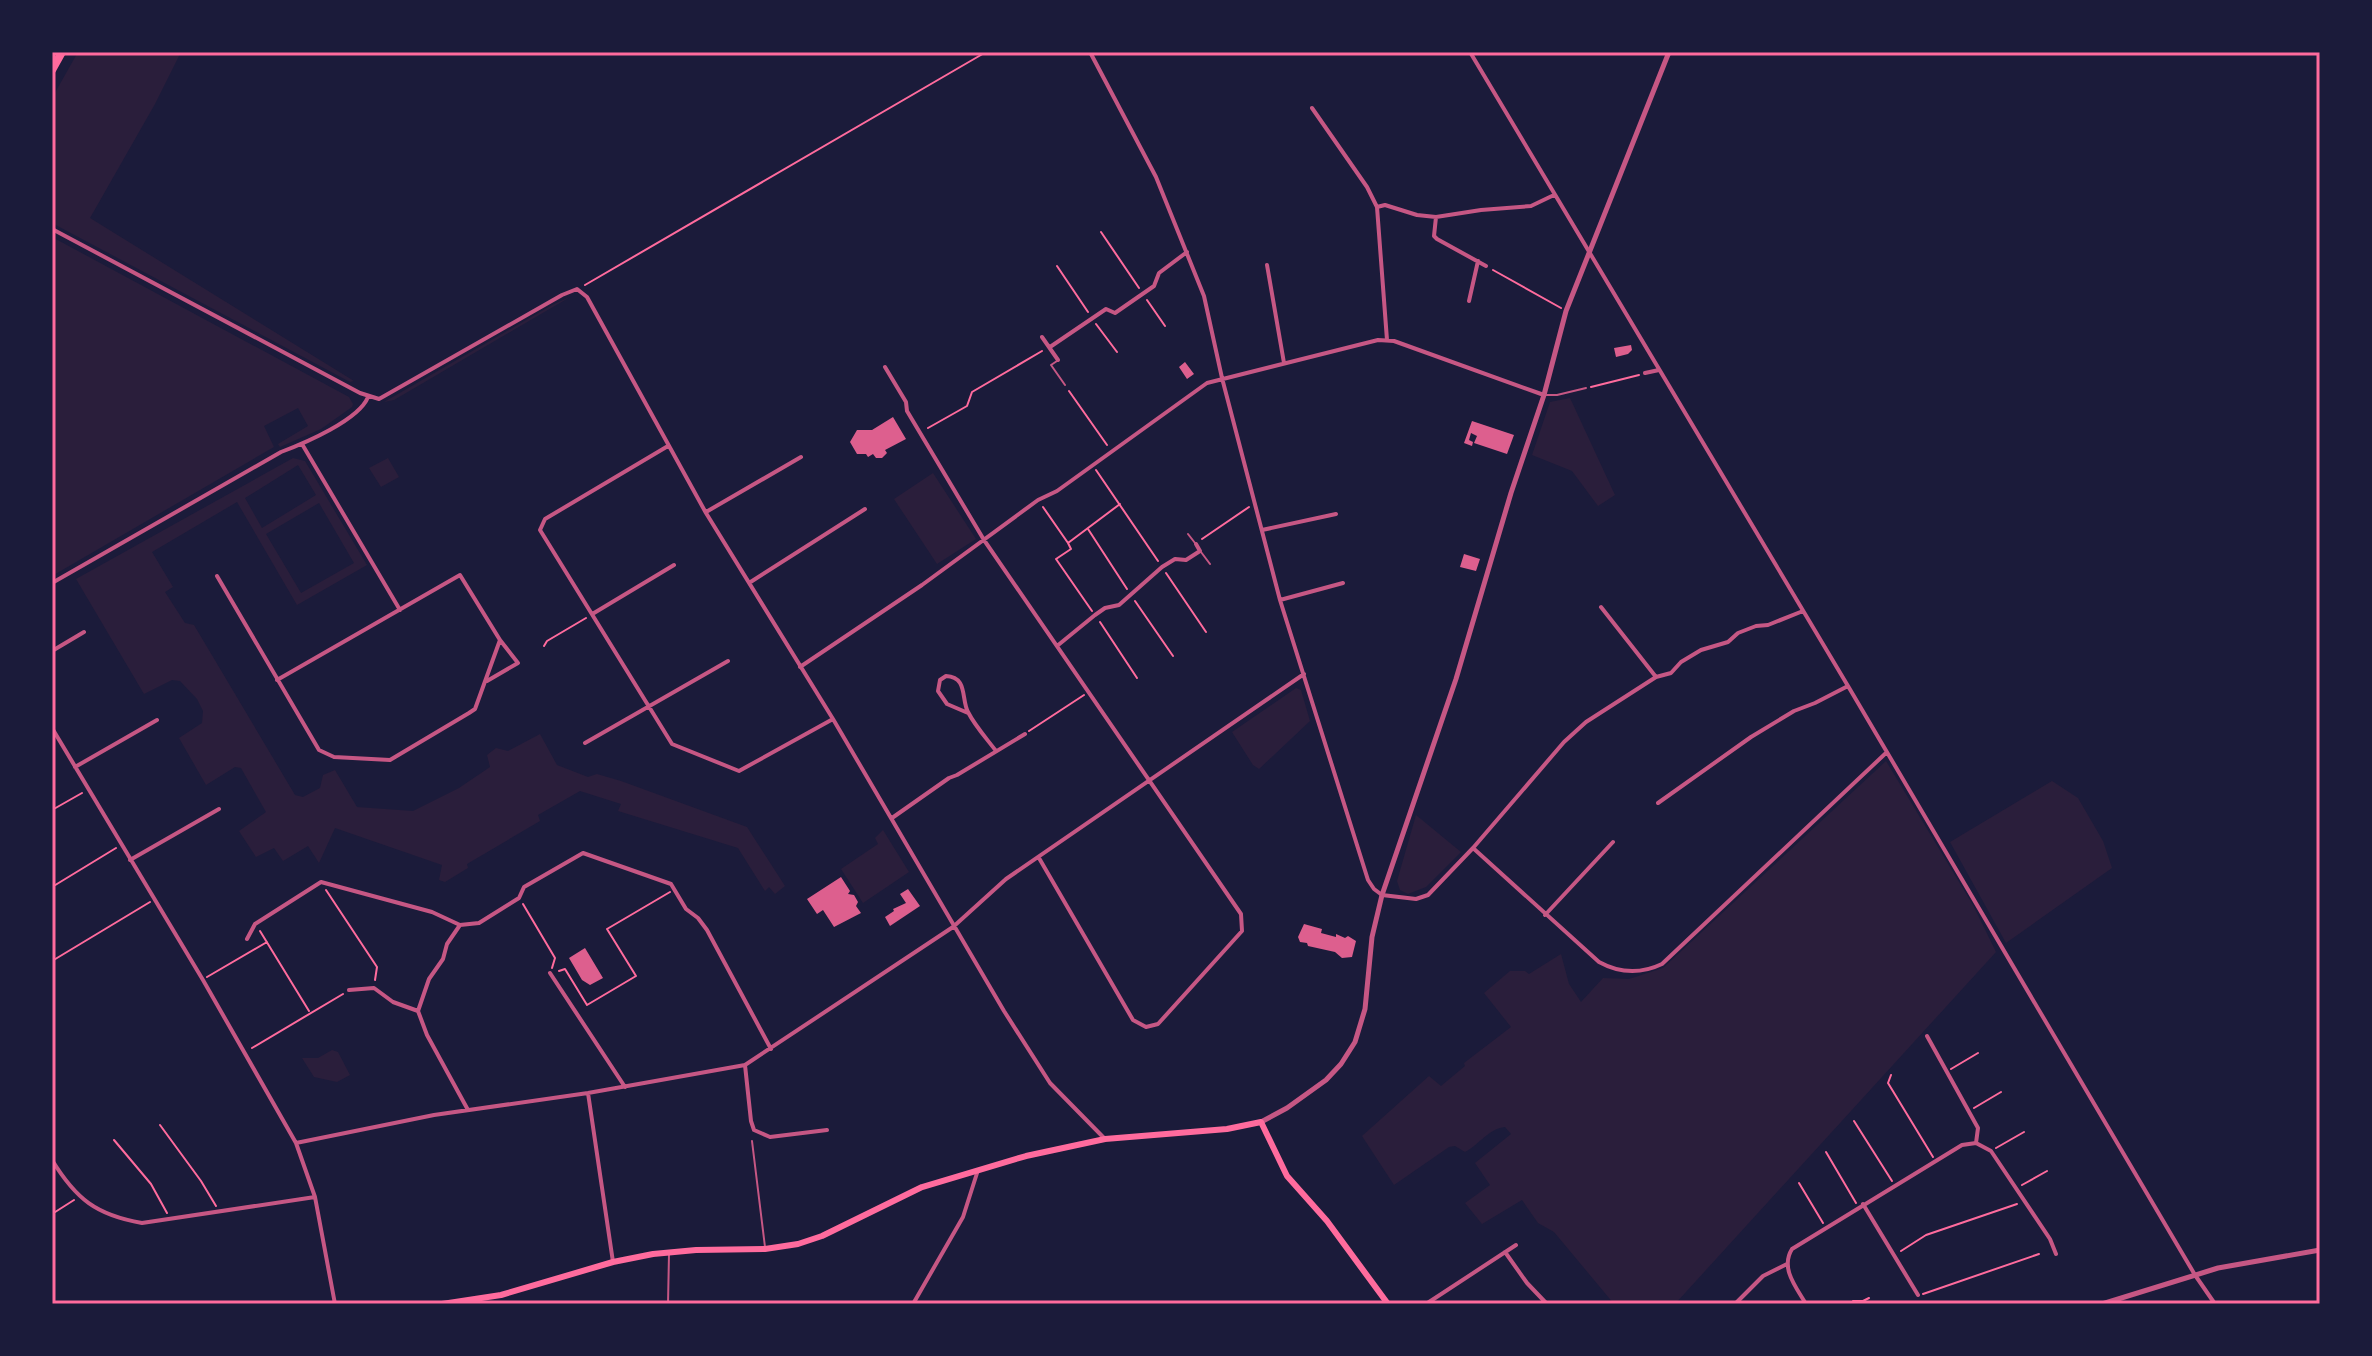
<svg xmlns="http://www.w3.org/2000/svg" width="2372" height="1356" font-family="'Libre Baskerville',serif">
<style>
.green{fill:#2a1e3b;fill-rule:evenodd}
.building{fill:#dd5f8e}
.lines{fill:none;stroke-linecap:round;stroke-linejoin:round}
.path{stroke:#ff6b9d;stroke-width:2}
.service{stroke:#c65784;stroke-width:2}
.minor{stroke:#c65784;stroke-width:4}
.tertiary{stroke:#c65784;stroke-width:5}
.secondary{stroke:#ff6b9d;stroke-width:6}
.motorway{stroke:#ff6b9d;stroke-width:8}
.neatline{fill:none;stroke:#ff6b9d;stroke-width:3}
</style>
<rect width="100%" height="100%" fill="#1b1b3a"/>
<!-- green -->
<path class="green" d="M78,52H181L155,104L90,218L354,381L350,382L52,223V98Z
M52,237L349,397L353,404L352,407L321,429L280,447L278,444L308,426L298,408L264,426L274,447L52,576Z
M570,297L394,400L384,402L552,305Z
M1570,398L1615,495L1598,506L1572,471L1532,455L1550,402Z
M293,458L305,461L367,565L297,605L237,502L152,552L173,587L165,592L185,623L194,625L295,795L303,797L320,788L323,775L335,770L357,807L413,811L459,788L490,767L487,755L496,748L508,751L540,734L557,765L588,777L597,774L621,781L747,827L785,886L775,894L769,887L765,891L738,848L618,811L621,804L580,791L538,815L540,821L467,864L468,868L445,882L439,880L442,865L335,828L319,863L308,846L283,861L274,848L256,857L239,831L266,812L241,768L235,767L206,785L179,738L202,723L203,711L197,699L180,681L172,680L144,694L76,579ZM298,465L316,495L262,528L245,498ZM319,503L354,563L301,593L266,534Z
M388,458L399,477L381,487L369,468Z
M933,473L976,539L937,564L894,499Z
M1296,688L1301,690L1310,721L1259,769L1253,765L1232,732Z
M1886,761L1973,905L1996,952L1675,1304H1614L1554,1232L1538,1223L1522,1200L1482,1224L1465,1203L1490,1185L1475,1163L1511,1134L1505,1127C1488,1129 1480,1144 1465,1152L1455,1146L1449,1147L1394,1185L1362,1136L1429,1076L1441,1086L1465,1066L1464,1063L1511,1027L1484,993L1510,971H1525L1529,974L1561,954L1569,984L1581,1002L1603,978L1629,979L1663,968Z
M2052,781L2078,798L2103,841L2112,868L2006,943L1950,842Z
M1416,815L1461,852L1426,887L1408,894L1400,890L1397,881Z
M883,830L909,872L863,903L841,869L878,844L875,838Z
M332,1050L338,1052L350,1075L337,1082L314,1077L302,1058H318Z"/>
<!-- building -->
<path class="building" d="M1631,345L1632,350L1628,354L1616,357L1614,348Z
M1185,362L1194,374L1187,379L1179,367Z
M893,417L906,439L885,450L887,453L882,458H876L873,454L868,457L866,454H857L850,442L857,430H872Z
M1472,421L1514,435L1507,454L1474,443L1477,436L1471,433L1469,440L1473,442L1472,446L1464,443Z
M1464,554L1480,559L1476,571L1460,567Z
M841,877L850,891L848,894L854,895L858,902L856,906L861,913L834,927L823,910L817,914L807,899Z
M908,889L920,906L890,926L885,917L894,911L893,909L906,903L900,894Z
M1304,924L1322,929L1321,933L1336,937V934L1345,938L1348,936L1356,941L1352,957L1342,958L1335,952L1308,946L1307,943L1300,942L1298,937Z
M585,948L603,978L590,985L582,980L569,958Z"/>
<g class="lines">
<!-- path -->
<path class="path" d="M1101,232L1139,288
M1057,266L1088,312
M1493,270L1561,308
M585,285L986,52
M1147,300L1165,326
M1096,324L1117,352
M1591,387L1639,375
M1069,391L1107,445
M928,428L967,406L972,392L1042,351
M1096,470L1158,561
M1043,507L1068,543L1120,504
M1088,529L1127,589
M1202,539L1249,507
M1068,543L1071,549L1056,559L1092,611
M1166,573L1206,632
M1135,601L1173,656
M1100,622L1137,678
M544,646L547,641L586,618
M1029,731L1084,695
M52,810L82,793
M52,887L116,848
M326,890L377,967L375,980
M523,904L555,958L552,968
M260,931L309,1011
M52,961L150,902
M559,971L565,969L587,1005L636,976L607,929L670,892
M207,977L267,942
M252,1048L343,994
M1951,1069L1978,1053
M1891,1075L1888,1083L1933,1157
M1974,1108L2001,1092
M1854,1121L1892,1181
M160,1125L201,1181L216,1206
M114,1140L151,1184L167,1213
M1996,1148L2024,1132
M1826,1152L1856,1203
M1799,1183L1823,1223
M2022,1185L2047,1171
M52,1214L74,1200
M1901,1251L1926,1235L2017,1204
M1923,1294L2039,1254
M1853,1301H1863L1869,1298"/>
<!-- service -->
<path class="service" d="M1057,361L1051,365L1065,385
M1545,395H1557L1586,388
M1188,534L1195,543
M1201,552L1210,564
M752,1141L765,1247
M668,1304L669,1254"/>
<!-- minor -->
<path class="minor" d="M1090,52L1156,177L1204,296L1222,378L1280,600L1368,880L1374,889L1382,895L1416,899L1428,895L1473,848L1564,742L1586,722L1656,677L1671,673L1681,662L1701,650L1728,642L1738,633L1756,626L1768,625L1803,611
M1470,52L1848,686L2195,1275L2215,1304
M1312,108L1367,187L1377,207L1387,340
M1377,207L1385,205L1417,215L1436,217L1481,210L1531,206L1554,195
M1436,217L1434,236L1437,239L1486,266
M52,229L360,393L379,399L562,295L577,289L587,297L706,513L833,719L1004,1011L1050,1083L1105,1139
M1267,265L1284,363
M1469,301L1478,261
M1042,337L1058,360
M1050,347L1106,309L1115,313L1154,286L1159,273L1187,252
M885,367L906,402L907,411L984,540L1241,914L1242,931L1158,1024L1146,1027L1133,1020L1039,858
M1645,373L1659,370
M302,444L400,610
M668,446L545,519L540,530L672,744L739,771L833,719
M706,512L801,457
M1262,530L1336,514
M217,576L319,750L334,757L390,760L469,713L475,709L500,640
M52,583L281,452C305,443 359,420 368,397
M749,583L865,509
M1280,600L1343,583
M1601,607L1656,677
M594,613L674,565
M1057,646L1095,615L1105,608L1119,605L1162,567L1175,559L1186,560L1200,551L1196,544
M52,651L84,632
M800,667L922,585L1038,500L1057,491L1207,383L1378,340L1394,341L1544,395
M277,680L460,575L500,640L518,663L487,681
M968,713L947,704L938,691L940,680L946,676C968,677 961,699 968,712C975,726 987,739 996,751
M52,728L203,980L296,1143L315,1197L335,1304
M585,743L728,661
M75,767L157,720
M1658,803L1751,737L1794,711L1815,703L1848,686
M892,818L949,778L957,775L1025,734
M1473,848L1599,962C1619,973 1641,974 1662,964L1887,752
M130,860L219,809
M1545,915L1613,842
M460,925L447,944L443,959L429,979L418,1011L427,1035L468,1110
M247,939L255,924L321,882L432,912L460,925L479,923L519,898L524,887L583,853L671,884L686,909L698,918L707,930L771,1049
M550,973L625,1087
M349,990L374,988L393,1002L418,1011
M1927,1036L1978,1128L1976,1143
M745,1065L751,1121L754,1130L770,1137L827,1130
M588,1093L613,1262
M296,1143L434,1115L588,1093L745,1065L953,927L1006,879L1304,674
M1976,1143L1991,1151L2050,1239L2056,1254
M52,1160C76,1199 96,1215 142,1223L315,1197
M1863,1204L1918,1295
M1505,1252L1527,1283L1547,1304
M913,1304L963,1217L978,1170
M1426,1304L1516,1245
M1735,1304L1763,1276L1787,1264
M1806,1304C1796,1287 1780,1268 1792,1249L1962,1145L1976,1143"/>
<!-- tertiary -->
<path class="tertiary" d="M1261,1122L1287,1108L1326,1080L1341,1064L1355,1042L1365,1009L1372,937L1382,895L1456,679L1511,493L1544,395L1566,311L1669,52
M2102,1304L2218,1268L2320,1250"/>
<!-- secondary -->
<path class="secondary" d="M442,1304L501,1295L613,1262L653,1254L696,1250L765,1249L798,1244L822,1236L922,1187L1026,1156L1105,1139L1227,1129L1261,1122L1287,1176L1327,1221L1388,1304"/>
<!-- motorway -->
<path class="motorway" d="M52,70L62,52"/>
</g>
<!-- border -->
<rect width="2372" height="1356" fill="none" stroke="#1b1b3a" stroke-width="108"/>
<rect x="54" y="54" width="2264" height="1248" class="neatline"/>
</svg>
